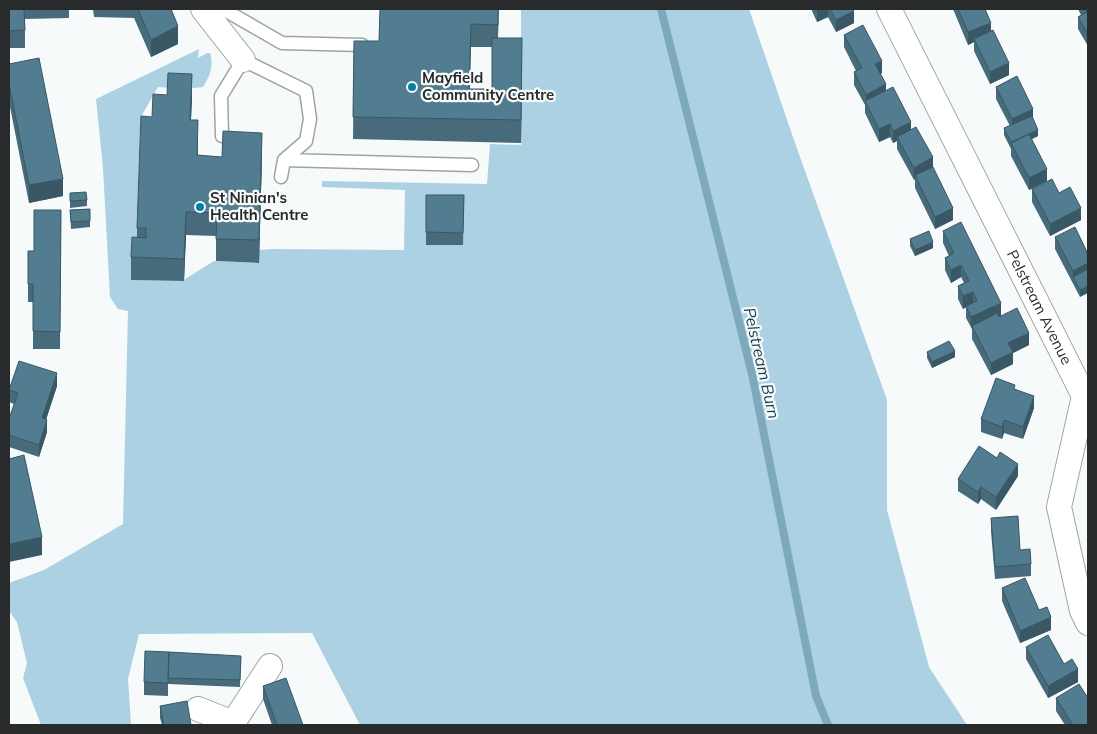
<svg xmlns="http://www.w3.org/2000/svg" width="1097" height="734" font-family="Mulish,sans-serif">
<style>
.green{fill:#abd1e2}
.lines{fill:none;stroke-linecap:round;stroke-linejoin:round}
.stream{stroke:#7ea9bd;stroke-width:8}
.lane-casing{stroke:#a0a3a4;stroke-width:15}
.street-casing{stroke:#a0a3a4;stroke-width:26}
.lane{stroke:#fff;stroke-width:12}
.street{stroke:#fff;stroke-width:24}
.wall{fill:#476b7b;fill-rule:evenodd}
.shaded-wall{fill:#395764}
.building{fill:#527c8f;stroke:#395764}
.poi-dot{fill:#0380a6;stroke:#f6fafb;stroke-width:2}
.labels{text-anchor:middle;stroke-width:4.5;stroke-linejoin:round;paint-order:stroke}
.poi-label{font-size:15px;font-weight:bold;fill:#292a2b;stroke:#f6fafb;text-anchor:start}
.street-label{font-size:15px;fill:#292a2b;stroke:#f6fafb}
.water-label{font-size:16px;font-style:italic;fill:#163c4c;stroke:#f6fafb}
</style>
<rect width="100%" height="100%" fill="#f6fafb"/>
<!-- green -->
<path class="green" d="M521,9H749L795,143L887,400V510L929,667L967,725H360L312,633L139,634L128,679L131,725H41L23,678L27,663L17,622L9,611V583L44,570L123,524L128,311L118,309L110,297L103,168L96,99L199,49L198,58L207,53H210C214,66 210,76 203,87L185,89L158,87L142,115L143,126L137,250L132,280L182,281L214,261L259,263V250L272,249L404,250L405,190L322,187V181L487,184L490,144L521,145Z"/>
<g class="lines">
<!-- stream -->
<path class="stream" d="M661,9L752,374L816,696L828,725"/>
<defs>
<path id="lane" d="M223,9L282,43L362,45
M222,136L221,96L243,60L306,91L310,119L306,141L284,160L281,177
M284,160L472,165"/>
<g id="street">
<path d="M203,9L243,60"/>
<path id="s1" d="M889,9L1084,396L1059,507L1082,611L1088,623"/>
<path d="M198,709L233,723"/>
<path d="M233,725V723L270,666"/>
</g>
</defs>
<!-- lane casing -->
<use href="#lane" class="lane-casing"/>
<!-- street casing -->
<use href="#street" class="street-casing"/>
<!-- lane -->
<use href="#lane" class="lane"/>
<!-- street -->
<use href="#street" class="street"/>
</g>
<!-- wall -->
<path class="wall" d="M9,9H69V18L25,19V48H9Z
M93,9H171L178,44L151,57L134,18L94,17Z
M499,9L498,38L522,61L521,143L353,139L354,41H379ZM471,47H492V89H470Z
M812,9H852L854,23L836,32L828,17L817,22L812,11Z
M953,9H985L991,31L1009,75L990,84L974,51V42L968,45Z
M1078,9H1088V46L1078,29V17L1081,15Z
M844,35L882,73L880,74L886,91L911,129L933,167L953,220L935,229L915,188V179L914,180L897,149V141L893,143L890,137L879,142L865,113V105L854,85V72L856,71L844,47Z
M9,64L63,196L29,203L9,102Z
M996,87L1033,119L1038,136L1032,139L1047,181L1029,190L1011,156V149L1004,135V128L1010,126L996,99Z
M192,96L191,120L198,143V156L222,157L262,155L259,263L216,261V236L186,235L184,281L131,280V257L137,238V228L152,117Z
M1032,189L1059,193L1081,220L1050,236L1032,202Z
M70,193L87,200V206L70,208Z
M426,195H464L463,245H426Z
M90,209V227L71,229L70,210Z
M61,210L60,349H33V302H28V251H34Z
M943,231L1001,316L1029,345L1013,353V364L991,375L972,339V329L966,318V307L963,309L958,299V286L964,283L961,277L951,283L945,270V258L949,256L943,243Z
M1055,237L1088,254L1080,297L1055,249Z
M910,239L933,248L915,256L910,246Z
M927,352L955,357L932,368L927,358Z
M57,386L46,420L47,432L39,457L9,447V416H10L14,404L9,402V390Z
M1015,389L1034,408L1023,439L1004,433L1002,439L981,432V419Z
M1018,476L996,510L981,499L978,504L958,491V479Z
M991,518L1020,550L1031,564V576L995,579L991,531Z
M1002,588L1039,610L1051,630L1020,643L1002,601Z
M1026,647L1064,664L1078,682L1048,698L1026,659Z
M241,656L240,687L168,684V696L144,695V682Z
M263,686L303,725H272L263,699Z
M1056,698L1088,725H1065L1056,711Z
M160,706L191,725H162L160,718Z"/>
<!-- shaded-wall -->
<path class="shaded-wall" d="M819,9H828V17L817,22V10Z
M854,11V23L836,32V20Z
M991,23V36L974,39V42L968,45V32Z
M178,26V44L151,57V40Z
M522,38V61L521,143V120Z
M882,61V73L875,77V64Z
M1009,63V75L990,84V72Z
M192,74V96L190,142V120Z
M886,84V97L866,103V95Z
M1033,109V121L1012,131V119Z
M911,122V134L897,137V141L893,143V131Z
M890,124V137L879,142V129Z
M1038,130V136L1013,148L1011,143V149V142Z
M262,133V155L259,263V240Z
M933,157V169L915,175V179L914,180V168Z
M1047,169V181L1029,190V178Z
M63,179V196L29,203V185Z
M953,208V220L935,229V217Z
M1081,208V220L1050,236V224Z
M186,212V235L184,281V259Z
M933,242V248L915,256V250Z
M1088,263V275L1073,277V271Z
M961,265V277L951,283V270Z
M1088,286V293L1080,297V290Z
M973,292V304L963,309V296Z
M1001,303V316L973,329L972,326L971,329V317Z
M1029,333V345L1013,353V364L991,375V363L1008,343Z
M955,351V357L932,368V362Z
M57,373V386L42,431V418Z
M1034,396V408L1023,439V427Z
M47,420V432L39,457V445Z
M1004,420V433L1002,439V427Z
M1018,464V476L996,510V497Z
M981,487V499L978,504V492Z
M42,537V555L9,562V544Z
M1051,617V630L1020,643V631Z
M1078,669V682L1048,698V686Z"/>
<!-- building -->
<path class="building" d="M9,9H24L25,30L9,31Z
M138,9H171L178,26L151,40Z
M380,9H498V25L471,24L469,89H492V38H522L521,120L353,117L354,41H379Z
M830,9H852L854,11L836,20Z
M958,9H985L991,23L968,32Z
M1085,9H1088V34L1078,17L1087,12Z
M863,25L882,61L875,64L886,84L866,95L854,72L862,68L844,35Z
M993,30L1009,63L990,72L974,39Z
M39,58L63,179L29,185L9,84V64Z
M168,73L192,74L190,120H198L197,155L222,157L223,131L262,133L259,240L216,239L217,213L186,212L184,259L131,257L132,237L146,238V228H137L141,116L152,117L153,94L167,95Z
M1017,76L1033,109L1012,119L996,87Z
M893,87L911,122L893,131L890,124L879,129L865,101Z
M1032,116L1038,130L1011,142L1004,128Z
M916,127L933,157L914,168L897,137Z
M1029,134L1047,169L1029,178L1011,143Z
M933,167L953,208L935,217L915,175Z
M1052,179L1059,193L1070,187L1081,208L1050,224L1032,189Z
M86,192L87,200L70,201V193Z
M426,195H464L463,233L426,232Z
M90,209V221L71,222L70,210Z
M34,210H61L60,332L33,331V284H28V251H34Z
M961,222L1001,303L971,317L966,306L977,301L973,292L963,296L958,286L969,281L961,265L951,270L945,258L954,253L943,231Z
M1075,227L1088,254V263L1073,271L1055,237Z
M929,231L933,242L915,250L910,239Z
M1088,269V286L1080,290L1073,277Z
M1017,308L1029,333L1008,343L1013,352L991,363L972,326L997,313L999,317Z
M949,341L955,351L932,362L927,352Z
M19,361L57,373L42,418L47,420L39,445L9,435V416H10L18,393L9,390Z
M996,378L1015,385L1014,389L1034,396L1023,427L1004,420L1002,427L981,419Z
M979,446L997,458L1000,452L1018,464L996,497L981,487L978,492L958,479Z
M24,455L42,537L9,544V459Z
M1018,516L1020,550L1030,549L1031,564L995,567L991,518Z
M1025,578L1039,610L1047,607L1051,617L1020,631L1002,588Z
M1048,635L1064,664L1072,659L1078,669L1048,686L1026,647Z
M145,651L169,652L168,683L144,682Z
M169,652L241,656L240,680L168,678Z
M286,678L303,725H277L263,686Z
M1079,684L1088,698V725H1073L1056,698Z
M187,701L191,725H164L160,706Z"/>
<!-- markers -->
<g class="poi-dot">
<circle cx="412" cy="87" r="5"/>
<circle cx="200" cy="207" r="5"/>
</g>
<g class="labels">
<!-- poi labels -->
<g class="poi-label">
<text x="422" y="83">Mayfield<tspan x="422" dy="17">Community Centre</tspan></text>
<text x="210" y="203">St Ninian's<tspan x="210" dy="17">Health Centre</tspan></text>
</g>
<!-- street labels -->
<g class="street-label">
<text dy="5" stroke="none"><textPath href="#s1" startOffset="334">Pelstream Avenue</textPath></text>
</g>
<!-- water labels -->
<g class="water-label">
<text transform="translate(762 363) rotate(77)" y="6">Pelstream Burn</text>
</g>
</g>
<!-- border -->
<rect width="1097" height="734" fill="none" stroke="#292a2b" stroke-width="20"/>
</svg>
